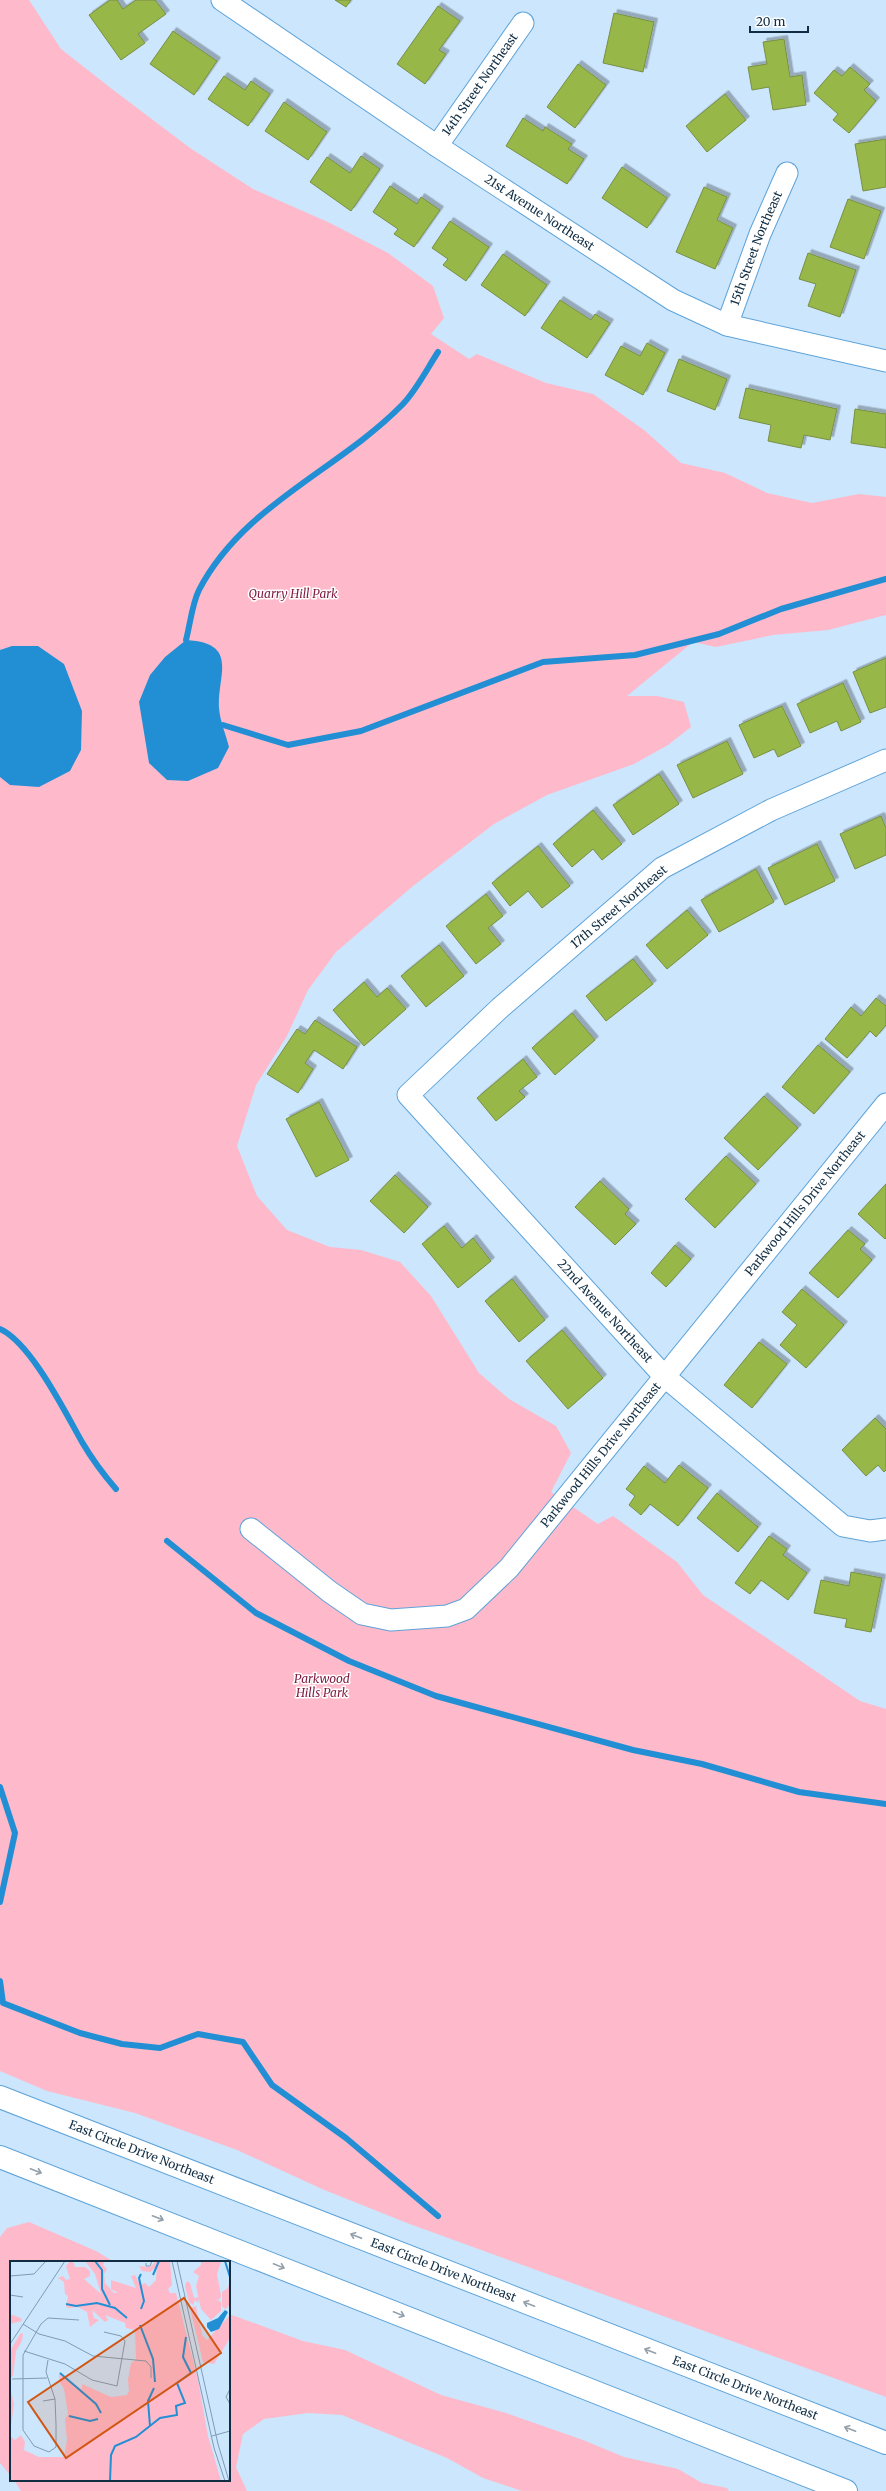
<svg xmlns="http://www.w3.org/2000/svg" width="886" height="2491" font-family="Merriweather,serif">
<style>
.green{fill:#febaca}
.water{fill:#228fd5}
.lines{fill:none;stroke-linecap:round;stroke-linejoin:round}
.stream{stroke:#228fd5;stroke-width:6}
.building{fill:#98b74a;stroke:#788f42;filter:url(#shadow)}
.minor-casing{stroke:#5ea3d9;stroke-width:23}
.primary-casing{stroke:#5ea3d9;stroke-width:24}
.minor{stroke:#fff;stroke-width:21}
.primary{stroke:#fff;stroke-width:22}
.oneway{stroke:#93a0aa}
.labels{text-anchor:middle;stroke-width:3;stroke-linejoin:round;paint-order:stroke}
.street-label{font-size:12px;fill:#102d43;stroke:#fff}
.park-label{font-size:12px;font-style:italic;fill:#7e1b40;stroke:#fff}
.inset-river{fill:none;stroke:#228fd5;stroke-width:2}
.inset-road{fill:none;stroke:#809cb3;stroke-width:1}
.view{fill:#d25512;fill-opacity:0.15;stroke:#d25512;stroke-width:2}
.inset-edge{fill:none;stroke:#102d43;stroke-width:2}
</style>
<defs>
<filter id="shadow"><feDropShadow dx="3.5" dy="-3.5" stdDeviation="0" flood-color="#0004"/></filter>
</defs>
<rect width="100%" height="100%" fill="#cbe6fd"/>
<!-- green -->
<path class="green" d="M0,0H29L61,49L112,89L190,148L253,189L330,223L388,253L433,286L444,318L431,334L469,359L477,354L546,383L593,394L644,430L681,463L725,473L767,493L812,503L859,494L886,497V615L828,630L773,635L716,647L693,642L627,696H657L684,702L691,727L668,745L634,764L547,795L494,824L413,886L336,952L308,990L287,1036L256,1085L237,1146L257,1196L287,1230L330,1247L361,1250L400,1262L431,1296L479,1373L509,1399L556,1426L571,1453L551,1492L598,1524L613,1516L677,1562L703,1595L860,1701L886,1709V2397L407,2223L322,2189L237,2150L135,2113L47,2091L0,2071Z
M29,2222L96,2251L114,2262H11V2476L0,2463V2237L7,2228Z
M229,2314L303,2341L345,2350L441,2395L506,2413L583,2440L624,2457L678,2469L702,2483L727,2488L729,2491H522L483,2478L447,2458L342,2415L308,2413L264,2419L243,2434L236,2467L247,2491H21L14,2480H229Z"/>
<!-- water -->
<path class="water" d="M186,640C240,643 217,675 219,708C220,721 226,735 229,747L218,768L188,781L167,780L149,763L139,702L150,675L165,657Z
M12,646H38L64,664L82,711L81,750L70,771L39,787L10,785L0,777V650Z"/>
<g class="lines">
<!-- stream -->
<path class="stream" d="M186,640C190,625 192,604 199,590C243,505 337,471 402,405C416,391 427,369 438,352
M223,725L288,745L361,731L543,662L635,655L719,634L781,609L886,579
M0,1329C31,1343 65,1412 82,1442C92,1459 103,1474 116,1489
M167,1541L256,1613L349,1661L436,1696L633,1750L702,1764L799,1792L886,1804
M0,1787L15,1833L0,1902
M0,1981L3,2003L80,2033L122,2044L160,2048L198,2034L243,2042L272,2085L346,2138L438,2216"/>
</g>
<!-- building -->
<path class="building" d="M110,0H117L123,9L136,0H155L166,14L138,34L145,43L121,60L89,15Z
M335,0H351L346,7Z
M438,6L460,21L439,50L446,54L425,84L397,64Z
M614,13L654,22L643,72L603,63Z
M173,31L217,61L194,95L150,64Z
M784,39L790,77L802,75L806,105L773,110L769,87L752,90L748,67L767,64L763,42Z
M578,64L606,85L575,128L547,107Z
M850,67L870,84L864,90L876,101L849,133L833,120L838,114L814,93L834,70L842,76Z
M224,76L245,90L251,81L270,94L248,126L208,99Z
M725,94L746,120L707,152L686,126Z
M284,102L327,132L308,160L265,131Z
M523,118L543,131L545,127L572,144L568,149L584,159L567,184L506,146Z
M886,139V187L863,191L855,144Z
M361,156L380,169L351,211L310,182L327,157L350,173Z
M622,167L667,198L647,228L602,198Z
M390,186L417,204L421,197L440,210L414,247L394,234L398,229L373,212Z
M704,187L727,197L717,220L733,228L715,269L676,252Z
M848,199L881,211L864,259L830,247Z
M450,221L489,247L466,281L443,265L448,259L432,248Z
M808,253L856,270L840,317L808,306L816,284L799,279Z
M503,254L547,285L525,316L481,285Z
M560,300L591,320L595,314L610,323L587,358L541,328Z
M647,343L665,353L643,395L605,375L621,346L640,356Z
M679,359L727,379L715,410L667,391Z
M746,388L837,409L830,440L804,435L801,448L768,441L771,425L739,418Z
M855,409L886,414V448L851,443Z
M886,658V707L870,713L853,672Z
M843,683L861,722L841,731L837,721L810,733L797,704Z
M782,706L801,746L778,757L774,749L754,758L739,725Z
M727,741L743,774L693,798L677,765Z
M659,774L679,804L633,835L613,805Z
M593,810L622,844L602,860L593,849L572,867L553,844Z
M881,816L886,828V855L855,869L840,834Z
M817,844L835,881L785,905L768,868Z
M538,846L570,886L542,908L528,891L510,906L492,883Z
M756,869L774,902L719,932L701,900Z
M486,894L503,916L488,928L501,944L476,964L446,926Z
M687,910L708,935L667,969L646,945Z
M439,945L464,976L426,1007L401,976Z
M633,959L653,984L606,1021L586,996Z
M364,982L377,997L387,988L406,1009L364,1046L333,1010Z
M876,998L886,1006V1025L876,1037L870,1031L847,1058L825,1039L851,1007L861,1016Z
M572,1013L595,1040L555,1075L532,1048Z
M315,1020L357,1047L343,1069L314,1050L305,1063L313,1069L298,1093L267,1074L297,1029L305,1034Z
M818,1045L850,1072L814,1114L782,1087Z
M523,1059L537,1077L519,1091L525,1097L496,1121L477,1098Z
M764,1096L798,1128L758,1170L724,1138Z
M319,1102L349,1160L316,1177L286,1119Z
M726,1156L756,1184L715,1228L685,1199Z
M395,1175L428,1207L404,1233L370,1201Z
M600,1181L629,1209L625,1214L636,1224L615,1245L575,1207Z
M886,1184V1238L885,1239L858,1214Z
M444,1226L462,1248L473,1238L491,1261L458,1288L422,1244Z
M848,1230L865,1244L860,1249L872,1260L838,1298L809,1273Z
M675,1245L691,1259L666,1287L651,1273Z
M512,1279L545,1320L519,1342L485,1301Z
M802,1289L844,1325L806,1368L780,1345L797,1325L782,1312Z
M562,1330L603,1378L568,1409L526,1361Z
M759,1342L787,1364L752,1408L724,1385Z
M875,1418L886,1429V1470L884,1472L878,1465L866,1476L842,1450Z
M679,1465L708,1488L678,1526L650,1504L641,1515L629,1505L635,1496L626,1489L644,1466L665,1483Z
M717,1493L758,1527L738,1552L697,1518Z
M769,1536L787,1549L783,1555L807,1573L788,1600L761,1580L750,1594L735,1583Z
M851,1572L882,1578L871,1632L845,1627L847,1619L814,1613L821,1580L849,1586Z"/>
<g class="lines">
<defs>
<g id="minor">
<path id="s1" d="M222,0L437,146L673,300L727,325L886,361"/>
<path id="s2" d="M437,146L523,23"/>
<path id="s3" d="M727,325L760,234L787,173"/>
<path id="s4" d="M886,760L771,810L662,868L500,1008L408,1095L664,1376L843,1526L870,1531L886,1529"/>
<path id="s5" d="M251,1529L330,1592L362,1614L391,1620L447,1616L466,1609L509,1568L886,1104"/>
</g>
<g id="primary">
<path id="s6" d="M0,2097L886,2443"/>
<path d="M0,2157L846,2491"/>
</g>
</defs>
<!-- minor casing -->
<use href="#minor" class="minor-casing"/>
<!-- primary casing -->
<use href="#primary" class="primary-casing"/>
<!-- minor -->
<use href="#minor" class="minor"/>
<!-- primary -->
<use href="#primary" class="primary"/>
</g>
<!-- one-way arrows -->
<defs><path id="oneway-shaft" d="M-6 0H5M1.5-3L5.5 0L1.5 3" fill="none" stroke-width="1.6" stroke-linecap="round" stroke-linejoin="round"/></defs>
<g class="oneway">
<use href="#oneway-shaft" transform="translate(36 2171) rotate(21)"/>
<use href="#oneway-shaft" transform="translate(158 2218) rotate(21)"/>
<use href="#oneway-shaft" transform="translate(356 2236) rotate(-159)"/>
<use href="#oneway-shaft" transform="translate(279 2266) rotate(22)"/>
<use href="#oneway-shaft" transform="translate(529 2304) rotate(-159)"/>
<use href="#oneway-shaft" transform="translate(399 2314) rotate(22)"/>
<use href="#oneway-shaft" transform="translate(650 2351) rotate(-159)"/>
<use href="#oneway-shaft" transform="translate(850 2429) rotate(-159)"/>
</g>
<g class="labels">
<!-- street labels -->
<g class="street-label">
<text dy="4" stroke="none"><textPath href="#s2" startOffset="75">14th Street Northeast</textPath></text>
<text dy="4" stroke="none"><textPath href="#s1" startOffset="382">21st Avenue Northeast</textPath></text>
<text dy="4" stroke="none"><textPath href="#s3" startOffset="82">15th Street Northeast</textPath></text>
<text transform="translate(619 907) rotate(-40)" y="4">17th Street Northeast</text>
<text dy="4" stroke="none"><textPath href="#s5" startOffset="775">Parkwood Hills Drive Northeast</textPath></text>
<text dy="4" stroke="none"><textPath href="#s4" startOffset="882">22nd Avenue Northeast</textPath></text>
<text dy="4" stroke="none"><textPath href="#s5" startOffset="451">Parkwood Hills Drive Northeast</textPath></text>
<text dy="4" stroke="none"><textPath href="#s6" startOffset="152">East Circle Drive Northeast</textPath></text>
<text dy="4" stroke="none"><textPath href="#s6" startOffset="476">East Circle Drive Northeast</textPath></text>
<text dy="4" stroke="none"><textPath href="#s6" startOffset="800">East Circle Drive Northeast</textPath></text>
</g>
<!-- park labels -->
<g class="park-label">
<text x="293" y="598">Quarry Hill Park</text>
<text x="322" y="1683">Parkwood<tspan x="322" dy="14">Hills Park</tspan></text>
</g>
</g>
<!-- overview -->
<g transform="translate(10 2261)">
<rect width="220" height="220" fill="#cbe6fd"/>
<path d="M60,0H63L65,6H75L80,10V15L74,18L91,33L85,13L75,0H95L93,4L97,8L94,13L95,22L104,32H108L101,28V19L126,27L121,15L125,14L130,24L135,22L139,26L146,19L147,5L140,11L132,10L129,5L140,6L146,0H160L162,24L158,28L160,32H166L188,119L198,175L211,220H0V175L5,179L11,174L15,181L14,189L29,196H54L57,179L55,158L58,153L54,128L49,120V111L67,126L72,128V123L101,136L117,134L119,130L118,119L121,102L126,99L125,69L116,67L115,62L95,54L98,59L95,61L82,49L84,57L89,59L80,66L77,51L68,46L58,47L56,45L58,35L55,33L54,21L48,17L53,15L56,19L60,18L56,5ZM191,0L211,1L207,13L211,35L209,39L205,38L211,41V50L201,59L191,48L186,25L189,15L183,11L191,4ZM220,19V44L215,48L212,45V31L218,27ZM177,20L180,22L184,37L189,36L188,42L185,39L183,44L179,41L175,25ZM186,45L192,74L197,79L220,54V77L204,103L193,101L180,47ZM0,53L11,57L12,60L0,63ZM13,72L12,80L6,90L3,115L0,117V90L10,73ZM0,126L4,143L0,173Z" fill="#febaca"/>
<path d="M215,49L218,51L209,68L201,71L197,66V62L208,57Z" fill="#228fd5"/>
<path class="inset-river" d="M85,0L92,9V28L100,44M215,0L220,16M131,13L129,17L134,40L131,48M143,14L149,0M56,43L66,45L87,42L105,47L117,57M130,64L143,98L145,121M50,112L86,143L91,152M59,155L80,160L88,158M140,165L138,140L144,127M100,220L101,194L105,185L126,176L150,157L167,154L166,145L175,142L167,122L181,112L173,96L176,76"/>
<path class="inset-road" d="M162,0L204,187L215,220M167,0L208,183L219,220M136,2V5H140L142,0M0,15L24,13L36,0M0,34L13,36M13,63L29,73L55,80L83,95L136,100L141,106V117M0,83L55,0M14,90L55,103L82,119L107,125L115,80L111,75L94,71M38,99L36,111L45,138L46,163V186L39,191L24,185L13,169V94L31,63L38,57L69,59M2,118L37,117M220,128L216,136L220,143M33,140L45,138M202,175L220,170"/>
<path class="view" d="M174,37L211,92L56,197L18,141Z"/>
<rect width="220" height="220" class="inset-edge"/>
</g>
<!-- scale -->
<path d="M750 26v6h58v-6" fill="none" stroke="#102d43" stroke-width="2"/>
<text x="756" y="26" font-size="12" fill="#102d43" stroke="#ffffff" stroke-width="3" paint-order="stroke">20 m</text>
</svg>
